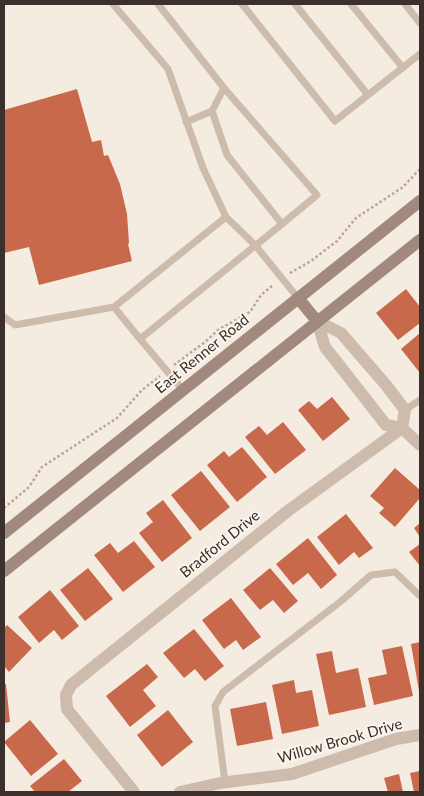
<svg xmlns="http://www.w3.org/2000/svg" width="424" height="796" font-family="Lato,sans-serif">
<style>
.building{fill:#c8694b}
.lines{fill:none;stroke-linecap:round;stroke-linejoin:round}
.path{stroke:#b9a596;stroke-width:2.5;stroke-dasharray:2.5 2.5;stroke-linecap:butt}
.lane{stroke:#cdbbac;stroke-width:7}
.street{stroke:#cdbbac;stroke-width:12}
.secondary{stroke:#a18a7d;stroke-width:12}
.labels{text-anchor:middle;stroke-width:4;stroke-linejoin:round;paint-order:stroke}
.street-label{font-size:15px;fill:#3b302b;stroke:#fbf5ee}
</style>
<rect width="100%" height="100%" fill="#f4ebe1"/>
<!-- building -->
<path class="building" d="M77,89L92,142L101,140L104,156L108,155L120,184L127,214L129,243L128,244L132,261L39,285L29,247L4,253V110Z
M406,289L420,307V323L398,340L376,313Z
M420,333V373L401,349Z
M332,397L350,419L323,441L298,410L309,401L317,409Z
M283,422L306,450L275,474L245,437L259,426L267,435Z
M242,447L267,477L237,502L207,465L224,451L229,457Z
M395,468L420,490V498L395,527L379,513L384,508L370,496Z
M201,471L230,507L200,531L171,495Z
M163,500L192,538L162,562L139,533L153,522L146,513Z
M346,514L373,548L359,558L354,552L339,565L317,537Z
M420,523V537L414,528Z
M308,538L337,575L321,589L308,573L293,585L276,564Z
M134,541L155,567L123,592L94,555L110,543L118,553Z
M420,544V566L409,552Z
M88,568L113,599L85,621L60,590Z
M270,568L298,601L284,613L273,600L260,610L243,590Z
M50,590L79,626L62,640L54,630L39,643L18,617Z
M231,598L261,637L243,650L236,640L224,649L202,620Z
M7,625L32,648L9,672L4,666V628Z
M194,629L224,666L205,681L195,669L184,678L163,653Z
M420,642V691H419L411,644Z
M402,646L413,696L374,705L368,678L387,674L382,650Z
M332,651L336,673L358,668L366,707L329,715L316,654Z
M147,664L158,677L143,690L156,706L130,727L106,696Z
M294,680L296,693L312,690L319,726L282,734L272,685Z
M4,684H6L10,722L4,723Z
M266,702L273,739L237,746L230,709Z
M168,710L193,742L162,767L137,735Z
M30,720L58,754L31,776L4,742Z
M64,759L82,781L68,792H35L30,786Z
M420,771V792H414L410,773Z
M399,774L403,792H388L384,778Z"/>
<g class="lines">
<!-- path -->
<path class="path" d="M290,273L311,261L337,241L356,218L403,187L420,169
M174,365L205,342L218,330L250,312L261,295L273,285
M4,508L29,487L42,467L117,418L142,390L160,376"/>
<!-- lane -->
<path class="lane" d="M113,4L168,69L203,168L226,217L255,245L298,298
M158,4L224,88L212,111L227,155L282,224L140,339L183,390
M242,4L335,121L420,54
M295,4L368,95
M351,4L403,68
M405,4L420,23
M224,88L317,195L282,224
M186,122L212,111
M4,317L15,325L114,307
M140,339L114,307L226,217
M405,410L420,400
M225,782L215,706L223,692L340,602L371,575L395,572L420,596"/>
<!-- street -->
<path class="street" d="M317,321L325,347L386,425L402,428L420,445
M317,321L341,333L386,385L405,410L402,428
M134,792L67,709L66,695L71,685L289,510L402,428
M180,792L220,783L292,774L396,739L420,735"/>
<!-- secondary -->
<path class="secondary" d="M298,298L317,321
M4,533L420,201
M4,571L420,240"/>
</g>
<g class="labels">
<!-- street labels -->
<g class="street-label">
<text transform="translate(202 354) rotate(-39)" y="5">East Renner Road</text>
<text transform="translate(220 544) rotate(-39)" y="5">Bradford Drive</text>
<text transform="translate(340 741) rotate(-16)" y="5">Willow Brook Drive</text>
</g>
</g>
<!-- border -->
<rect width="424" height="796" fill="none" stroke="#3b302b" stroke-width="10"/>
</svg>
